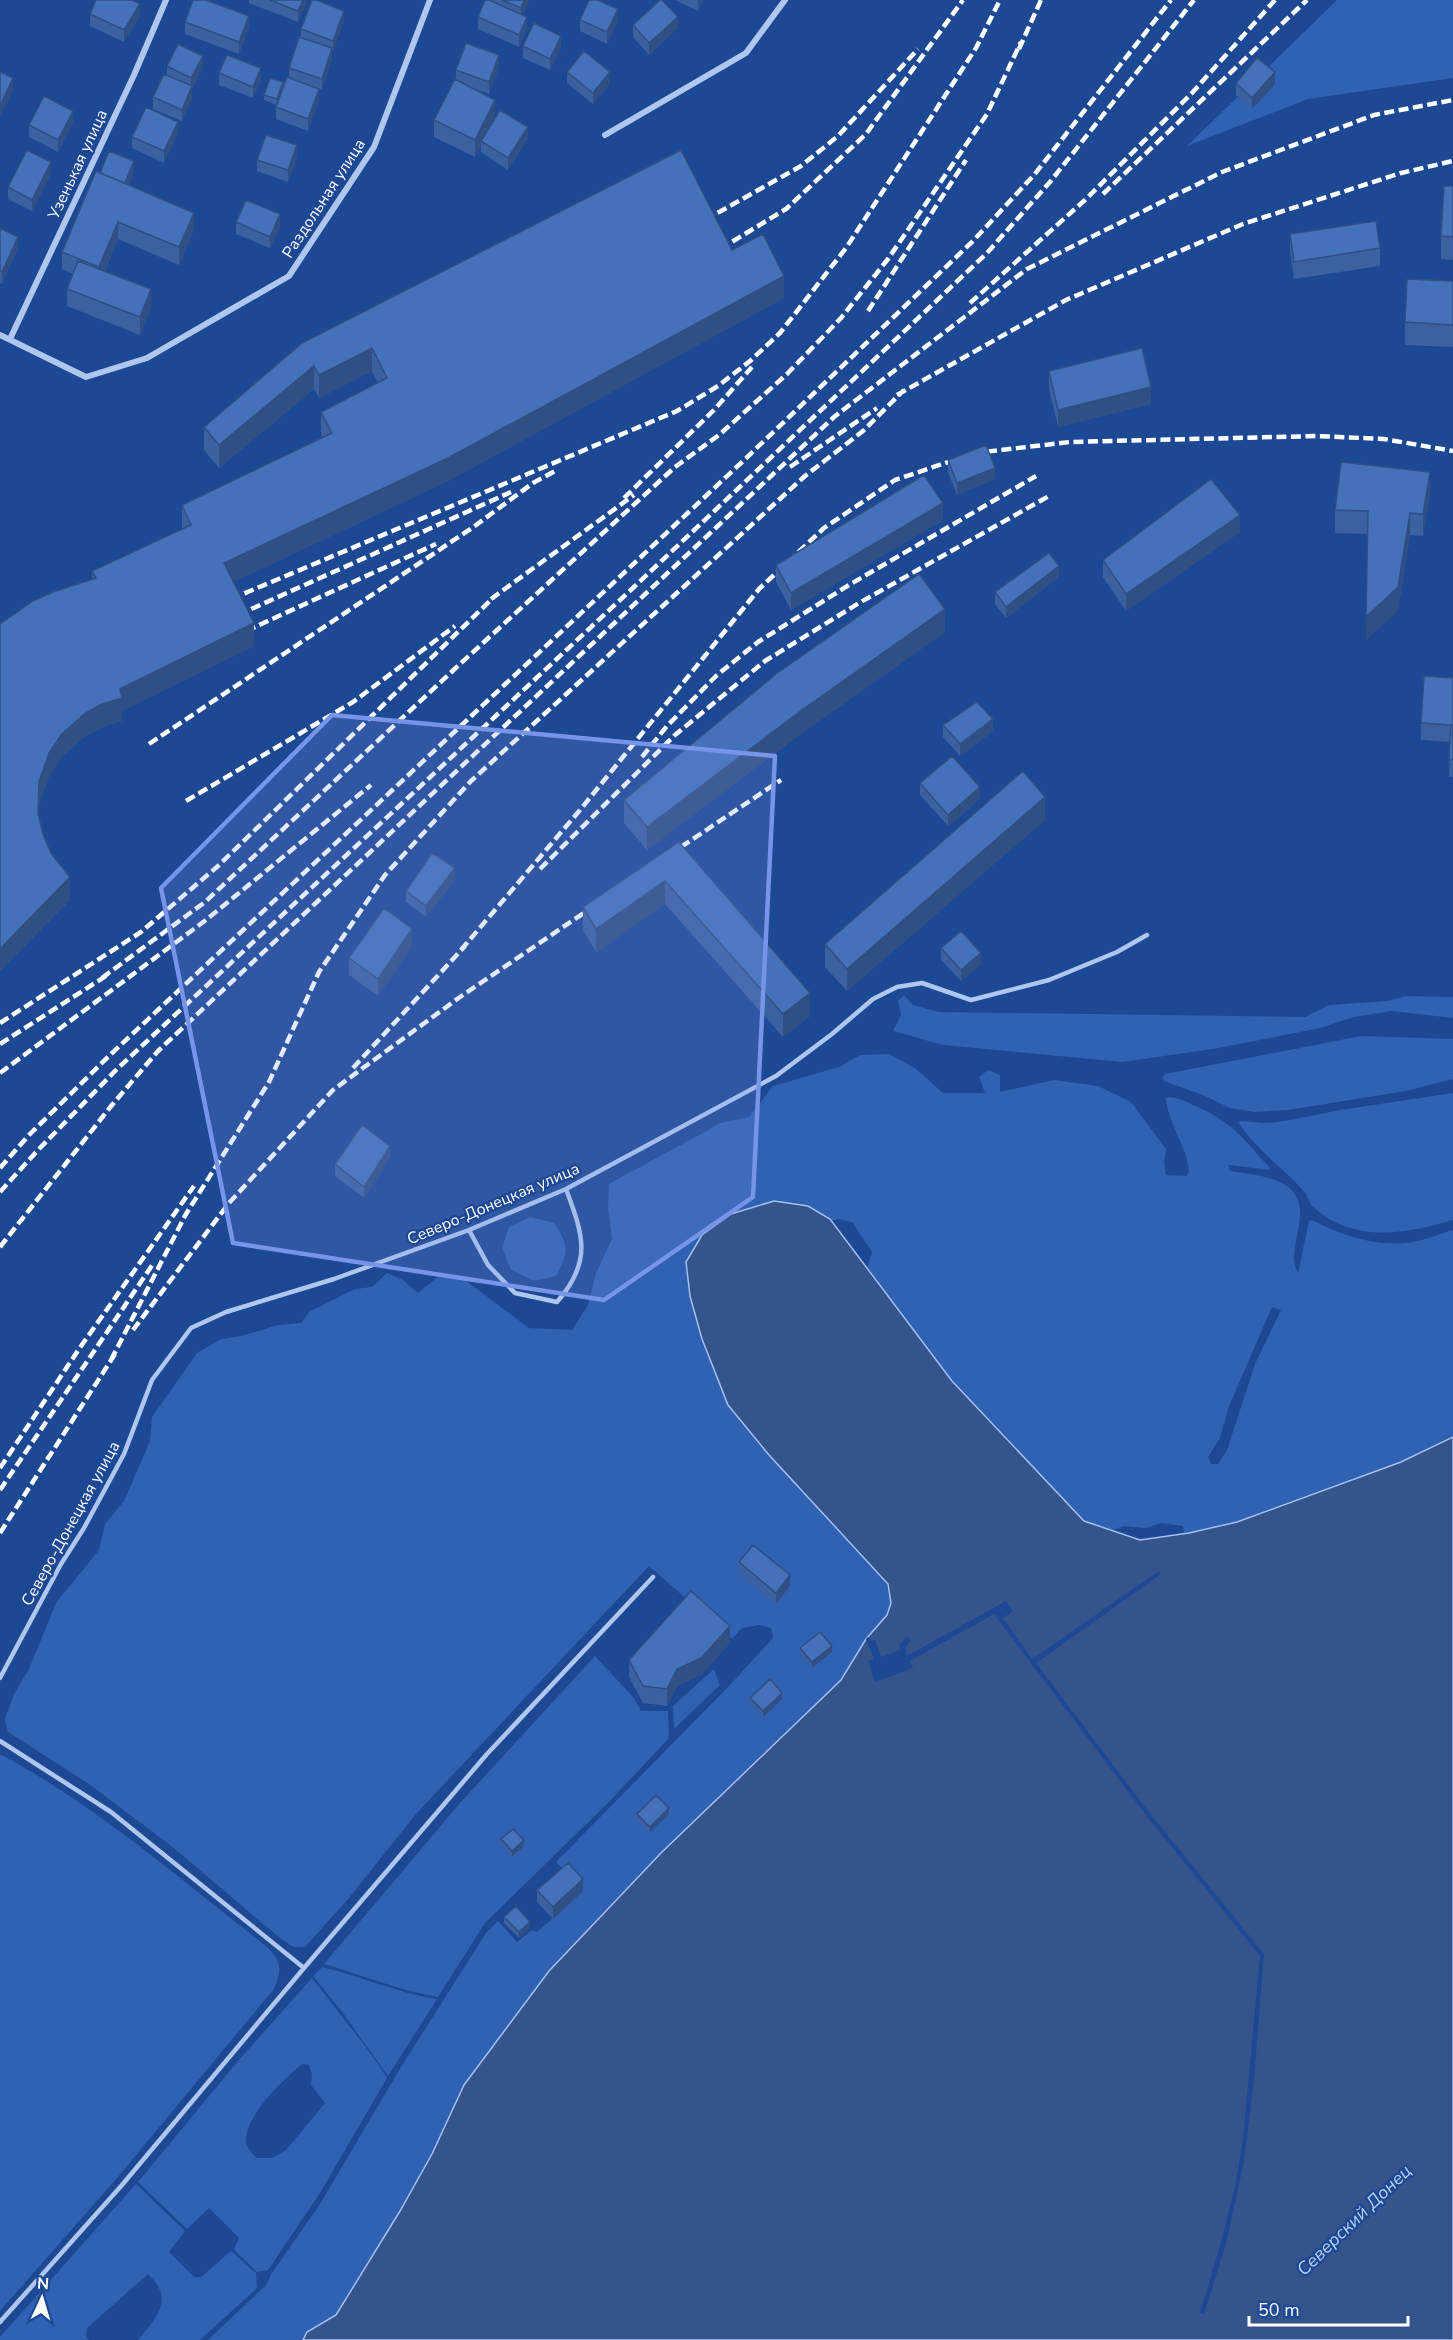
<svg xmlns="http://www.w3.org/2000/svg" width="1453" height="2340" font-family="'Nunito Sans',sans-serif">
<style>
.green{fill:#3061b2;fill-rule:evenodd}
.water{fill:#35548c;stroke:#a2c1f0;stroke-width:1.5}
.pier{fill:#1d4894}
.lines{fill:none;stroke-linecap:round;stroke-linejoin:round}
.service{stroke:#afc7ef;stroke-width:4.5}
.minor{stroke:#afc7ef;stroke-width:6}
.rail{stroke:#fff;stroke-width:4.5;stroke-dasharray:10 4.5;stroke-linecap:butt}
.wall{fill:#3b61a1}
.shaded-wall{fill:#304f83}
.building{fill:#4571bb;stroke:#304f83;stroke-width:1.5}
.marked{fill:#7795e8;fill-opacity:0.2;stroke:#7795e8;stroke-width:4.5;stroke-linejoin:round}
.labels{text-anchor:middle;stroke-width:4.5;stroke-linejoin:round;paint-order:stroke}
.street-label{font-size:16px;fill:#fff;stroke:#1d4894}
.water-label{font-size:18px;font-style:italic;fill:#bbd2f5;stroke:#1d4894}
</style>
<rect width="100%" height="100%" fill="#1d4894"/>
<!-- green -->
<path class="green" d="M1337,0H1453V78L1308,99L1187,146Z
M904,995L913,1005L939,1012L1305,1017L1329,1005L1388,1001L1405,996L1453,997V1018L1392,1011L1354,1017L1320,1028L1219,1048L1123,1062L943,1045L893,1031L901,1015L898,1001Z
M1361,1036L1453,1039V1079L1406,1091L1288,1110L1255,1112L1230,1108L1203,1095L1164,1081L1162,1078L1165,1074Z
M889,1054L916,1069L943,1093H985L979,1077L988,1070L1000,1075V1092L1054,1080L1098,1086L1131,1102L1166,1149L1164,1162L1166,1175L1186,1176L1189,1172C1187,1145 1168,1125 1166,1098C1176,1096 1184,1101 1193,1105C1230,1120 1243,1138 1269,1167L1270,1170L1228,1165L1230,1171C1254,1175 1296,1176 1300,1208C1301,1219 1298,1230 1296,1241C1294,1254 1292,1261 1298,1273L1309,1221L1312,1220C1341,1235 1378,1248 1412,1242C1426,1240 1440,1234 1453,1230V1467L1310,1495L1264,1512L1186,1547L1183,1526L1161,1523L1146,1528L1123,1526L1101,1535L1068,1519L1003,1448L866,1271L872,1252L852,1222L838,1219L820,1225L840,1515L888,1584L891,1603L887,1615L866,1639L841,1680L661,1853L549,1971L464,2085L432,2154L400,2211L336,2315L308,2332L303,2340H208L266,2285L272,2273L320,2204L401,2067L486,1933L498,1921L517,1942L532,1930L537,1932L583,1891L556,1862L559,1859L729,1686L773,1638L771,1628L759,1625L742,1628L732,1639L649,1566L416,1814L349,1898L305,1947H294L280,1938L170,1845L89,1784L8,1732L5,1719L14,1694L29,1669L56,1603L99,1550L105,1524L124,1501L150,1441L152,1417L197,1353L221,1339L241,1336L278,1325L301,1323L309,1312L355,1289L372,1287L387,1273L403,1280L418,1293L440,1275L465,1280L529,1328L572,1330L588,1305L596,1273L612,1239L608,1207L609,1184L721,1123L749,1117L773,1086L839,1067L860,1055ZM1272,1307L1281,1310L1255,1364L1227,1450L1218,1464H1211L1208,1457L1220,1438L1229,1406Z
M1453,1093V1220C1405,1234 1353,1244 1312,1206C1309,1202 1308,1198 1306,1194C1301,1188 1296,1182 1290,1177C1274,1161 1250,1142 1239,1123L1240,1121L1267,1123L1291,1120L1340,1110Z
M530,1217L554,1223C569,1245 569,1252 556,1276L534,1281L511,1270L502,1248L509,1227Z
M595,1656L634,1698L641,1711H668L669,1738L608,1803L485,1923L438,1997C398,1990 362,1975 324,1964L460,1803Z
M714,1669L720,1685L674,1729L673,1706Z
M0,1754C95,1805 176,1876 261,1942C280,1958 284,1966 274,1989L117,2178L0,2311Z
M322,1967C361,1976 397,1993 437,1999L388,2076L343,2013L313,1976Z
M312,1978L372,2055L387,2078L320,2193L268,2270L257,2272L236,2252L234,2249L239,2238L209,2208L187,2229L138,2182L238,2061ZM302,2064L309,2065L312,2074L311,2085L325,2103L286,2150L272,2158H257C251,2152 245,2147 246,2138C248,2113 284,2079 302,2064Z
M136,2184L185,2231L169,2252L194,2277H201L231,2251L256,2273L257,2288L200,2340H138C157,2317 175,2299 148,2274L87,2328L86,2337L89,2340H0V2337Z"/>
<!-- water -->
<path class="water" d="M774,1201L808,1206L830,1219L952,1381L1084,1521L1140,1540L1189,1533L1237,1522L1401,1462L1453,1437V2340H303L307,2332L336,2315L400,2211L432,2154L464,2085L549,1971L661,1853L841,1680L866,1639L887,1615L891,1603L888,1584L769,1455L728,1405L702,1339L690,1296L686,1262L702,1235L731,1214Z"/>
<!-- pier -->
<path class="pier" d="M1159,1571L1161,1574L1036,1663L1148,1811L1264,1954L1254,2079L1244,2161L1226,2244L1204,2314L1200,2313L1221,2242L1235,2187L1243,2139L1260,1956L1145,1814L994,1614L910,1661L913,1668L875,1682L868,1661L874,1659L866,1639L868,1637L872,1641L875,1640L881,1657L901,1650L899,1645L908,1636L911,1640L905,1647L907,1656L1006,1601L1013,1611L1003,1618L1032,1659Z"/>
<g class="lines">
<!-- service -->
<path class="service" d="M469,1230L488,1265L515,1293L557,1302C593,1261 583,1235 566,1189
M0,1678L61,1564L84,1528L124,1454L152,1380L191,1328L226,1312L334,1279L469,1230L566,1189L776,1076L832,1034L873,999L897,987L922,983L971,1000L1049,980L1117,952L1147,935
M0,1741L111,1812L304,1968
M0,2322L122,2185L304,1968L487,1754L653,1577"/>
<!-- minor -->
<path class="minor" d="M605,135L746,53L785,0
M0,335L86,377L147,358L289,276L374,147L430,0
M10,339L134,75L166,0"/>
<!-- rail -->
<path class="rail" d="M1019,49L1041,0
M1103,194L1307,0
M705,220L801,166L838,136L918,49
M720,249L786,209L866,134L963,0
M970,303L1085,200L1192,93L1275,0
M868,311L966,160
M897,395L1066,300L1243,224L1401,173L1453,161
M790,467L877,408
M624,498L714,410L752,367
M231,599L677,411L718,386L750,361L780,333L846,248L976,48L1000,0
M491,599L634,495
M238,615L511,492
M246,631L436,544
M149,744L472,528L533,483L555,471
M642,757L667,726L716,676L758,642L849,585L1036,476
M186,801L353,702L455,626
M669,855L781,780
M540,869L675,735L765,661L859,603L1049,496
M461,950L580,810L759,589L824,528L895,480L975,453L1070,442L1317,436L1384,439L1453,451
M102,978L205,902L460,664L675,467L719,435L787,374L841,318L888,259L987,114L1021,42
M0,1023L141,932L218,866L496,595
M0,1044L109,974
M353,1068L465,946
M0,1073L206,920L371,785
M0,1168L29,1135L111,1054L741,463L973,241L1034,175L1171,0
M0,1192L39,1149L116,1070L634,587L987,253L1050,182L1194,0
M0,1247L112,1105L158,1051L834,417L1027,269L1222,172L1374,115L1453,100
M133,1330L229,1203L333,1090L460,997L597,904
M111,1360L186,1214L269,1082L319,972L385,875L471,781L805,476L863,431L904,390
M0,1468L79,1349L194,1186
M0,1490L153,1264
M0,1533L115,1354"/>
</g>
<!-- wall -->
<path class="wall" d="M249,0H306V4L298,22L249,3Z
M491,0H529L523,15L527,28L519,47L478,29V17Z
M675,0H703L698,11Z
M90,14L140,16L124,42L90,26Z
M580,20L618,21L607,44L580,31Z
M185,22L249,27L239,54L185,34Z
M344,22L332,52V59L322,90L319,89V100L308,131L276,119V105L264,100V95L283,88L289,77V68L301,38V29Z
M633,25L678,28L649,55L633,37Z
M523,46L561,48L550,70L523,58Z
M167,66L203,68L192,89V98L182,121L153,109V97L167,75Z
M499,67L489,94L468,86L495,117L528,138L508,170L481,152V146L475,157L434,137V120L456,80V70Z
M567,72L610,84L593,104L567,83Z
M219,73L261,80L253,98L219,85Z
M1236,83L1275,84L1252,109L1236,95Z
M73,122L58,152L29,137V125Z
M178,133L164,163L132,148V137Z
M297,157L288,182L257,171V160Z
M134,172L129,185L194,230L179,265L118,239L105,271L151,307L140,335L67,306V289L73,274L62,269V252Z
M51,173L32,211L8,199V187Z
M1453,186V260L1441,259V236Z
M236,222L280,226L270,248L236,234Z
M0,228L18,248L2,284L0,283Z
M1290,234L1380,248V266L1294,279L1290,251Z
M732,250L784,298L448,481L233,582L254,646L122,711V721L102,727L84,737L61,758L49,776L39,805V817L43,834L70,900L0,971V624L92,579V571L182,529V505L322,438L321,435V412L378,383L372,371L319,398L314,389L219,468L204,450V427L302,343Z
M1453,281V347L1405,345V322Z
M1049,371L1151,404L1058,427L1049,389Z
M948,460L995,479L957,495L948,472Z
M1430,495L1423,536L1410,535L1398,610L1366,640L1368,534L1335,533V510Z
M943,520L791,610L776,582V565Z
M1240,532L1126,611L1103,577V560Z
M1059,577L1006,618L995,604V592Z
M945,632L802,733L647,850L624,823V800Z
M1453,678V777H1449L1450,742L1421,740V723Z
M943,725L993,731L960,756L943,737Z
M920,783L980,799L948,826L920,795Z
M1045,820L847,991L825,967V944Z
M679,842L810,1016L783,1037L665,904L596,952L583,930V907Z
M455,880L426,917L406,902V891Z
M412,946L378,996L349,975V958Z
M941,948L981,964L961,981L941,960Z
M390,1158L364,1198L335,1176V1164Z
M739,1562L790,1586L776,1604L739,1574Z
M730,1643L701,1675L677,1686L667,1706L643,1703L629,1677V1660Z
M800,1648L832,1652L812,1668L800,1653Z
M750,1698L782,1699L763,1717L750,1704Z
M637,1814H669L650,1832L637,1820Z
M501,1839L524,1846L512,1857L501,1845Z
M537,1890L583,1891L553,1919L537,1902Z
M504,1917L530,1928L519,1938L504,1923Z"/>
<!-- shaded-wall -->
<path class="shaded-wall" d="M303,0H306V4L298,22V11Z
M524,0H529L521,20V8Z
M698,0H703L698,11Z
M140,4V16L124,42V30Z
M618,9V21L607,44V32Z
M344,11V22L333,52V41Z
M249,16V27L239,54V42Z
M527,17V28L519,47V35Z
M678,17V28L649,55V43Z
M561,36V48L550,70V59Z
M332,48V59L322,90V79Z
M499,55V67L489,94V82Z
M203,56V68L192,89V98L182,121V110L191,88V78Z
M261,68V80L253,98V87Z
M610,72V84L593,104V93Z
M1275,72V84L1252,109V98Z
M13,78V90L0,117V106Z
M283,82V88L277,105V99Z
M319,89V100L308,131V119Z
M495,100V117L481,141V146L475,157V140Z
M73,111V122L58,152V140Z
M178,122V133L164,163V151Z
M528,127V138L508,170V158Z
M297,145V157L288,182V170Z
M134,161V172L125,195V183Z
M51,162V173L32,211V200Z
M194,213V230L179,265V247Z
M280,214V226L270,248V237Z
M118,222V239L99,284V267Z
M18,237V248L2,284V272Z
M784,276V298L448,481L224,586V563Z
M151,289V307L140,335V317Z
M372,348V371L319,398V375Z
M314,366V389L219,468V445Z
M1151,387V404L1058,427V410Z
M995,468V479L957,495V483Z
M1430,472V495L1423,536V514Z
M943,503V520L791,610V593Z
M1410,513V535L1398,610L1366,640V617Z
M1240,515V532L1126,611V594Z
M1059,566V577L1006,618V607Z
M945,609V632L802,733L647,850V827L802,710Z
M254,623V646L122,711V721L102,727L84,737L61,758L49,776L39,805L38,836L39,782L49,753L61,735L84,714L120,689Z
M993,719V731L960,756V744Z
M980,787V799L948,826V815Z
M1045,797V820L847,991V969Z
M455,868V880L426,917V906Z
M70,877V900L0,971V949Z
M665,881V904L596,952V929Z
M412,929V946L378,996V979Z
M981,953V964L961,981V970Z
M810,993V1016L783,1037V1014Z
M390,1146V1158L364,1198V1187Z
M790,1575V1586L776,1604V1593Z
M730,1626V1643L701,1675L677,1686L667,1706V1689L677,1669Z
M832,1646V1652L812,1668V1662Z
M782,1693V1699L763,1717V1711Z
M669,1808V1814L650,1832V1827Z
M524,1840V1846L512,1857V1851Z
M583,1879V1891L553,1919V1907Z
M530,1922V1928L519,1938V1932Z"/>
<!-- building -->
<path class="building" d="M96,0H132L140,4L124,30L90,14Z
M193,0H206L249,16L239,42L185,22Z
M270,0H303L298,11Z
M312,0H316L344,11L333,41L301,29Z
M485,0H489L527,17L519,35L478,17Z
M502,0H524L521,8Z
M589,0H598L618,9L607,32L580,20Z
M660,0H662L678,17L649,43L633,25Z
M534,23L561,36L550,59L523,46Z
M299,37L332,48L322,79L289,68Z
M466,43L499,55L489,82L456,70Z
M178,44L203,56L191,78L167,66Z
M584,51L610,72L593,93L567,72Z
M227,55L261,68L253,87L219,73Z
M1257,58L1275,72L1252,98L1236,83Z
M0,72L13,78L0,106Z
M164,74L192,86L182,110L153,97Z
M287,77L319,89L308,119L276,107Z
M270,78L283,82L277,99L264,95Z
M455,79L495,100L475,140L434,120Z
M44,96L73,111L58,140L29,125Z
M146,107L178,122L164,151L132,137Z
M500,110L528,127L508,158L481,141Z
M266,135L297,145L288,170L257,160Z
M27,150L51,162L32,200L8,187Z
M681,150L732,250L763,234L784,276L448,458L224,563L254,623L120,689L122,698L102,704L84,714L61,735L49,753L39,782L38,813L43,834L51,853L70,877L0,949V624L33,601L53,592L96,578L92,571L191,525L182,505L332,433L321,412L387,378L372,348L319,375L314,366L219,445L204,427L302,343Z
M109,151L134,161L125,183L100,173Z
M96,171L194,213L179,247L118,222L99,267L62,252Z
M1444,186H1453V237L1441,236Z
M246,200L280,214L270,237L236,222Z
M1376,221L1380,248L1294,262L1290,234Z
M0,228L18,237L2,272L0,271Z
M78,261L151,289L140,317L67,289Z
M1407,279L1453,281V325L1405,322Z
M1142,348L1151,387L1058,410L1049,371Z
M986,445L995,468L957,483L948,460Z
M1341,462L1430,472L1423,514L1410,513L1398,587L1366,617L1368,511L1335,510Z
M924,475L943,503L791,593L776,565Z
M1211,479L1240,515L1126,594L1103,560Z
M1049,553L1059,566L1006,607L995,592Z
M919,574L945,609L802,710L647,827L624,800L776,674Z
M1424,676L1453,678V760L1449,759L1451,725L1421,723Z
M977,702L993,719L960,744L943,725Z
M952,756L980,787L948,815L920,783Z
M1023,771L1045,797L847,969L825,944Z
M679,842L810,993L783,1014L665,881L596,929L583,907Z
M432,853L455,868L426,906L406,891Z
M384,908L412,929L378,979L349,958Z
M961,931L981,953L961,970L941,948Z
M362,1125L390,1146L364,1187L335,1164Z
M753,1545L790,1575L776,1593L739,1562Z
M691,1591L730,1626L701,1658L677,1669L667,1689L643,1686L629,1660Z
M820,1632L832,1646L812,1662L800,1648Z
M770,1679L782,1693L763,1711L750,1698Z
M656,1795L669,1808L650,1827L637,1814Z
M513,1829L524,1840L512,1851L501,1839Z
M568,1863L583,1879L553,1907L537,1890Z
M516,1906L530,1922L519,1932L504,1917Z"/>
<!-- marked area -->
<path class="marked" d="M332,715L775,756L753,1197L604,1300L233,1243L161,888Z"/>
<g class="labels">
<!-- street labels -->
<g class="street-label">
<text transform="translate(77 164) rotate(-65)" y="6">Узенькая улица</text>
<text transform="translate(323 198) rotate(-57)" y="6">Раздольная улица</text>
<text transform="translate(493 1203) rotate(-23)" y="6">Северо-Донецкая улица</text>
<text transform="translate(70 1523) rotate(-61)" y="6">Северо-Донецкая улица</text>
</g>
<!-- water labels -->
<g class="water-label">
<text transform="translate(1354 2220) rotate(-44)" y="6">Северский Донец</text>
</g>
</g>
<!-- north arrow -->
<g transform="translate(42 2298) rotate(4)" stroke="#1d4894" stroke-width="4.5" paint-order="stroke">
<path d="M0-4.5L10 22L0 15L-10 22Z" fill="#ffffff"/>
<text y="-9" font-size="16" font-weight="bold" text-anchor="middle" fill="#ffffff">N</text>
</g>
<!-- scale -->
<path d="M1249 2316v9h159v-9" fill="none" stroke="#ffffff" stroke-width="3"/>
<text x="1258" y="2316" font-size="18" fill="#ffffff" stroke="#1d4894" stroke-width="4.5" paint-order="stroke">50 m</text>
</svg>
